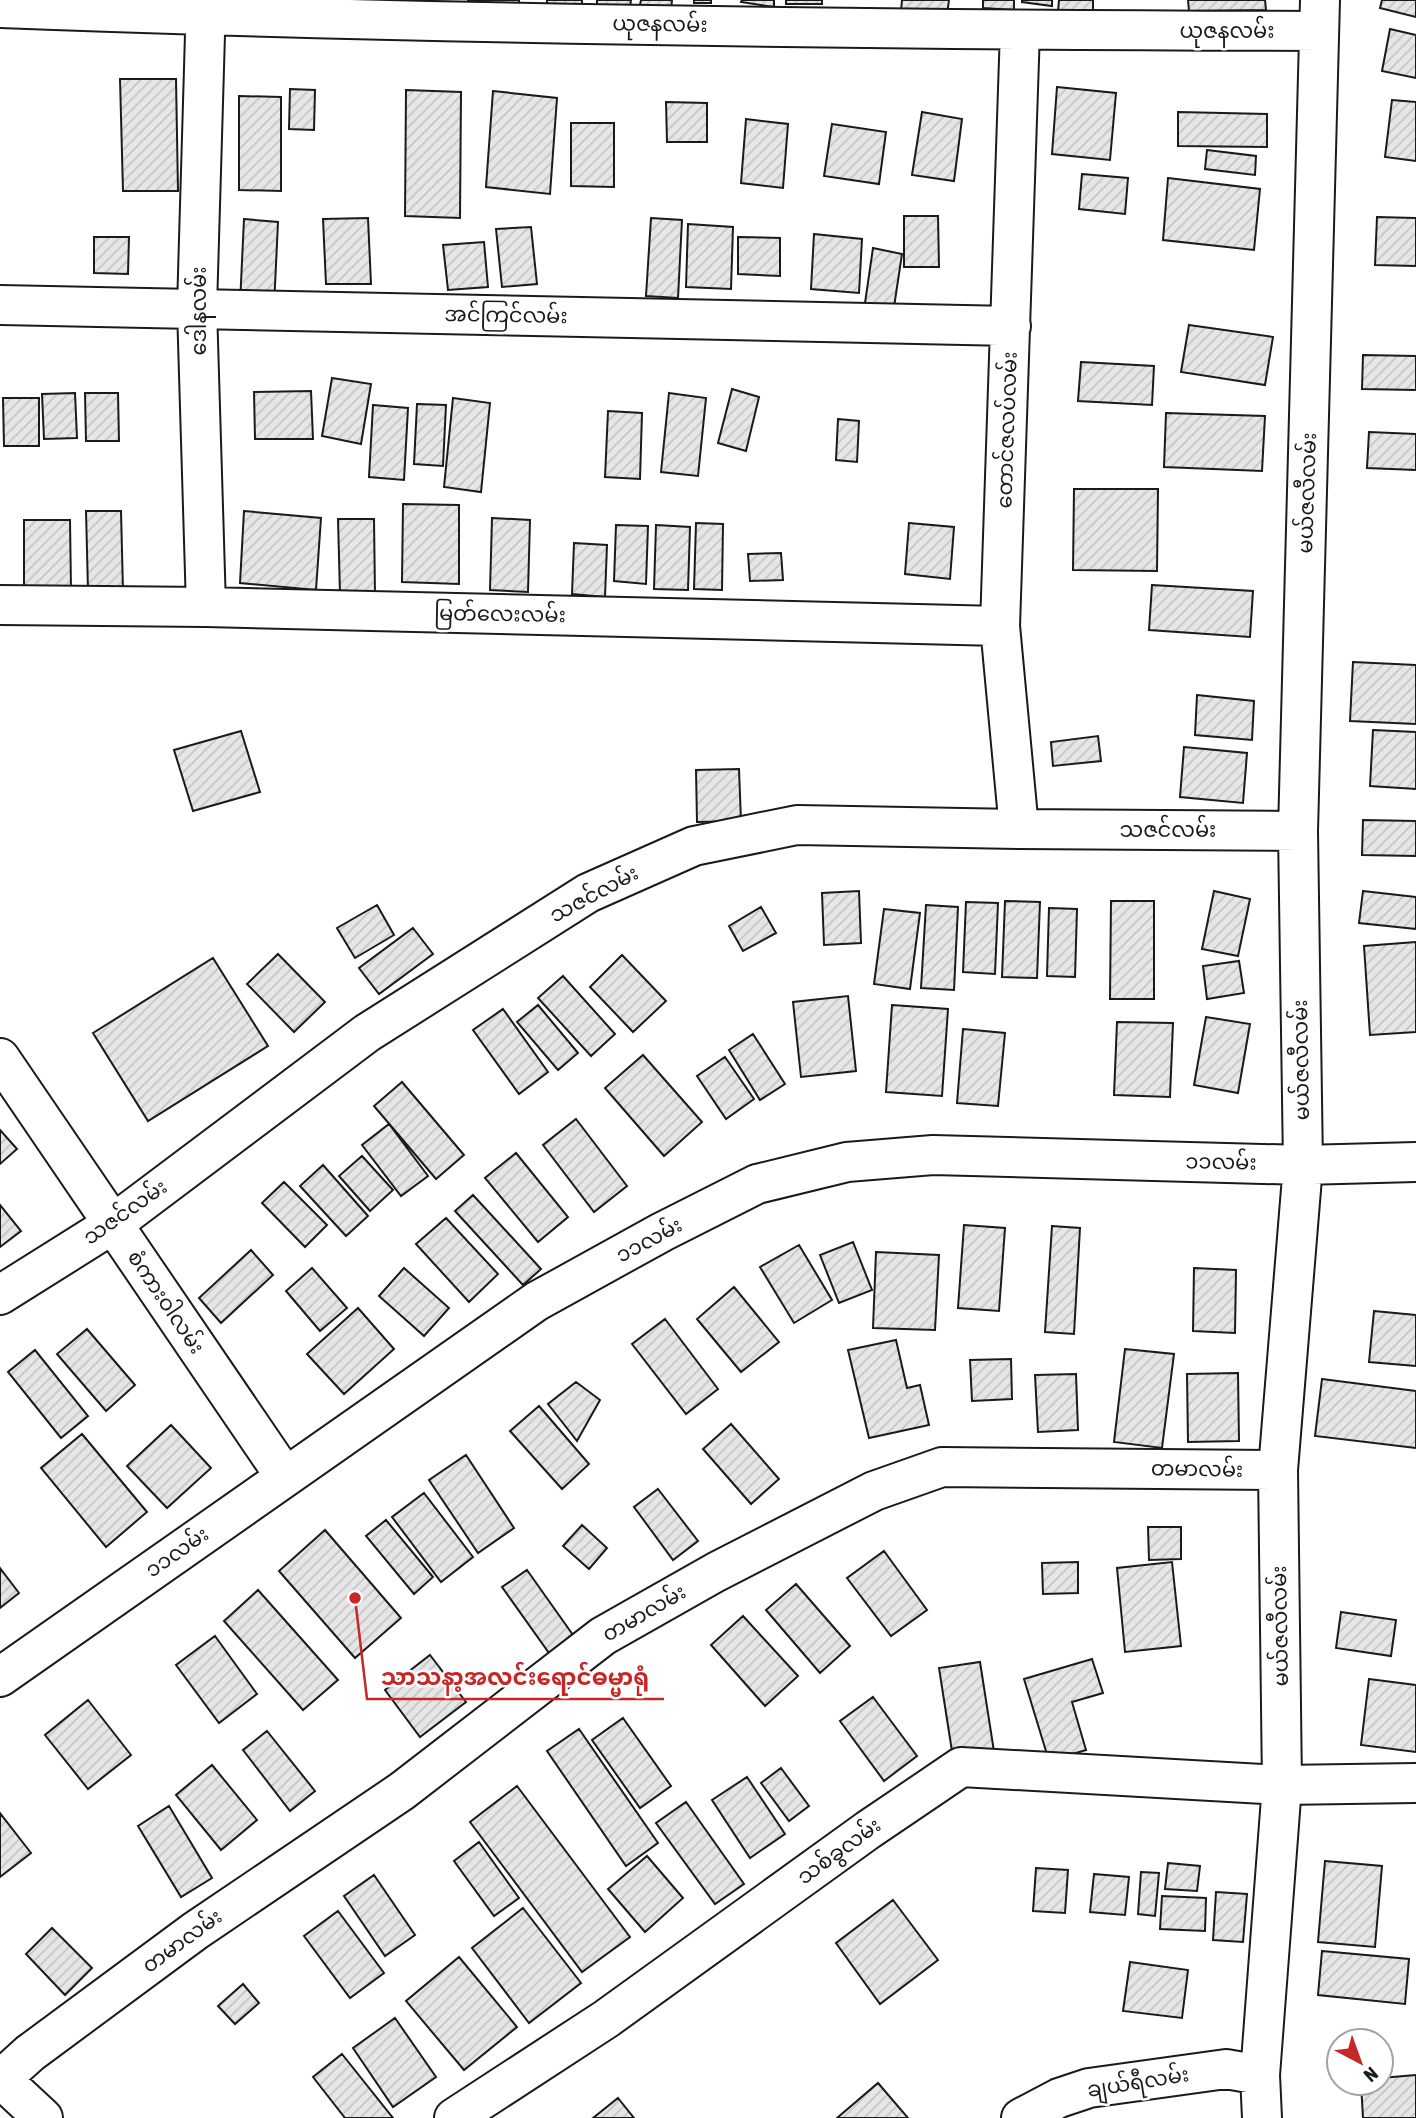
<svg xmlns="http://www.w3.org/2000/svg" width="1416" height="2118" font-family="'Asap Condensed','Noto Sans Myanmar',sans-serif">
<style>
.building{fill:url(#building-hatch);stroke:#1a1a1a;stroke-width:2}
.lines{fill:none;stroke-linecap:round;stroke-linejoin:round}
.minor-casing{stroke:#1a1a1a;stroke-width:42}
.minor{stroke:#fff;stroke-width:38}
.labels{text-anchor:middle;stroke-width:5;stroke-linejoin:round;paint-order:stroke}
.street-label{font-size:21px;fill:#1a1a1a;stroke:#fff}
.leader{fill:none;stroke:#c62828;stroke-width:2.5}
.callout-dot{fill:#c62828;stroke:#fff;stroke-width:2.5}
.callout-label{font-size:23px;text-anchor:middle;font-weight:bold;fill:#c62828;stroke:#fff;stroke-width:5;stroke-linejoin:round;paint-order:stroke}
</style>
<defs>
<pattern id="building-hatch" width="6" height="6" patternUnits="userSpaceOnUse" patternTransform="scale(1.75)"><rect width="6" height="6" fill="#e6e6e6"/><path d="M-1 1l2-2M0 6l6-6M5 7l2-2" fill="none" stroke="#c5c5c5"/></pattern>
</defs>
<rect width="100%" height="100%" fill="#fff"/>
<!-- building -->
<path class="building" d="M468,0H519V10L468,8Z
M547,0H582V10L547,9Z
M597,0H631L630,7L597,6Z
M641,0H672L671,10L640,5Z
M694,0H711V3H694Z
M742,0H774V7L741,2Z
M786,0H822V4H786Z
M902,0H949L947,15L901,11Z
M983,0H1014V10L983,8Z
M1022,0H1052V6L1022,2Z
M1059,0H1093V13L1058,12Z
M1188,0H1265L1266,10L1189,11Z
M1382,0H1416V17L1380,8Z
M1390,29L1416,35V78L1382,71Z
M120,79H176L178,191H123Z
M1057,87L1116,93L1110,160L1052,154Z
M290,89L315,90L314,130L289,129Z
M406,90L461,92L460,218L405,216Z
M493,91L557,98L550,194L486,187Z
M239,96L281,97V191L239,190Z
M1392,100L1416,102V161L1385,157Z
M666,102L707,103V142H667Z
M922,112L962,119L954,181L912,175Z
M1178,112L1267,114V147L1178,146Z
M746,119L788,124L783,188L741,183Z
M571,123H614V187L571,186Z
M832,124L886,132L879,184L824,176Z
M1207,150L1256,156L1255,175L1205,169Z
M1082,174L1128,178L1125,214L1079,209Z
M1168,178L1260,189L1254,250L1163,240Z
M904,216H938L939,267H904Z
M1377,217L1416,218V266L1375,265Z
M368,218L371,284H326L323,219Z
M651,218L682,220L678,298L646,296Z
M244,219L278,222L274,307L240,304Z
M688,224L733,227L731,289L686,287Z
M531,227L537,284L502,287L496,229Z
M814,234L862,239L859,293L811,289Z
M94,237H129L128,274L94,273Z
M738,237L780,238V276L738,274Z
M484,242L488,287L448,290L443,245Z
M873,248L902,254L894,307L865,303Z
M1189,325L1273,337L1265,385L1181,372Z
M1363,355L1416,356V390L1362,389Z
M1081,362L1154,366L1152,405L1078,401Z
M332,378L371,384L361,444L322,436Z
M732,389L759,397L746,451L718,443Z
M311,391L313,439H255L254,392Z
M75,393L77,438L44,439L42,394Z
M85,393H118L119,441H86Z
M669,393L706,398L698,476L661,472Z
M3,398H39V446H4Z
M453,398L490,403L481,492L444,487Z
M417,404L446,405L443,466L414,464Z
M373,405L408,408L404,480L369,477Z
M608,411L642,413L640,479L605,477Z
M1166,413L1265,416L1262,471L1164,467Z
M838,419L859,421L857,462L836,460Z
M1369,432L1416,434V470L1367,468Z
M1074,489H1158L1157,571L1073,570Z
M403,504L459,505V584L402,582Z
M86,511H121L123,591H88Z
M244,511L321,518L316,590L240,583Z
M492,518L530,520L528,592L490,590Z
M338,519H374L375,594H340Z
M24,520H70L71,589H24Z
M696,523L723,524L722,590L694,589Z
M909,523L954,527L950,579L905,574Z
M616,525L648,526L646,584L614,581Z
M656,525L690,527L688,590L654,589Z
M574,543L607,545L605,597L572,594Z
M781,553L783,580L750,581L748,554Z
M1152,585L1253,591L1250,637L1149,630Z
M1353,662L1416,665V724L1350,721Z
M1197,695L1254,701L1252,740L1195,735Z
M1373,730L1416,732V789L1370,786Z
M241,731L260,792L193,811L174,750Z
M1098,736L1101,761L1053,766L1051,742Z
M1184,747L1247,753L1243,803L1180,797Z
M739,769L741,821L697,822L696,770Z
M1363,820L1416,821V856L1362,855Z
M859,891L861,943L824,945L822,893Z
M1214,891L1250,899L1238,956L1202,949Z
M1363,891L1416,897V929L1359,923Z
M1005,901L1040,902L1037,978L1002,977Z
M1111,901H1154V999H1110Z
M966,902L998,903L995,974L963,972Z
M377,905L394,935L355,958L337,928Z
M926,905L958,907L954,990L921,988Z
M761,907L776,933L743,951L729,926Z
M1049,908L1077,909L1075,977L1047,976Z
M884,909L920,913L910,989L874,984Z
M413,928L433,954L379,994L359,968Z
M1416,942V1032L1370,1035L1364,946Z
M278,954L325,1002L294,1032L247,984Z
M622,955L666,1001L633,1032L590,987Z
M213,958L268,1046L148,1121L93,1033Z
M1239,961L1244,993L1207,999L1203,966Z
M563,976L615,1034L591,1056L538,998Z
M848,996L856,1071L801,1077L793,1002Z
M538,1005L578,1053L558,1070L517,1022Z
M892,1005L948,1009L942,1096L886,1092Z
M503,1009L548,1072L519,1094L473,1030Z
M1206,1017L1250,1024L1238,1093L1194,1085Z
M1117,1022L1173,1023L1170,1097L1114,1095Z
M963,1029L1005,1033L998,1106L957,1103Z
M753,1034L785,1084L760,1100L729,1050Z
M643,1055L702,1122L664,1156L605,1088Z
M725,1057L754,1099L726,1119L697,1076Z
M402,1082L464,1155L436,1179L374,1106Z
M576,1119L627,1186L594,1212L543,1145Z
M389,1124L428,1176L401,1196L362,1145Z
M0,1130L17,1149L0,1164Z
M516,1153L568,1217L538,1242L485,1178Z
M362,1156L393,1190L370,1211L339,1176Z
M323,1165L368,1216L346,1236L300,1186Z
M284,1182L327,1225L305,1247L262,1203Z
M473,1195L541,1269L523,1285L455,1211Z
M0,1205L21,1231L0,1247Z
M446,1218L498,1274L469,1302L416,1244Z
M964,1225L1005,1228L999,1311L958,1308Z
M1052,1226L1080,1228L1074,1334L1045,1332Z
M853,1242L872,1290L839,1303L820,1255Z
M799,1245L832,1300L794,1323L760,1267Z
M251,1250L273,1275L221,1323L199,1298Z
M876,1252L939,1255L935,1330L873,1328Z
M312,1268L347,1308L320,1331L286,1291Z
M404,1268L449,1308L424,1336L379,1296Z
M1194,1268L1236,1270L1235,1333L1193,1331Z
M734,1287L779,1342L741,1372L697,1319Z
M358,1308L394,1349L344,1394L307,1354Z
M1374,1311L1416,1315V1366L1369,1362Z
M665,1319L718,1389L686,1414L632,1344Z
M87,1329L135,1385L106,1411L57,1354Z
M896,1340L907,1388L920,1385L929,1425L869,1438L848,1350Z
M1125,1349L1174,1354L1162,1448L1114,1442Z
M35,1350L88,1416L61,1438L8,1372Z
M1011,1359L1012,1399L972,1401L970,1360Z
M1238,1373L1239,1441L1188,1442L1187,1374Z
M1076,1374L1078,1430L1038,1432L1035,1375Z
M1322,1379L1416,1391V1448L1315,1436Z
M576,1382L600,1400L577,1441L548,1404Z
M539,1406L589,1464L562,1489L510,1431Z
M731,1424L779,1479L751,1504L703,1449Z
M171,1425L211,1468L167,1508L127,1466Z
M82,1434L147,1512L106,1547L41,1468Z
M466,1455L514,1528L478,1553L429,1480Z
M658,1489L698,1541L673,1560L634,1507Z
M424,1493L473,1557L441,1582L392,1517Z
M386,1520L433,1577L414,1594L366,1536Z
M582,1525L607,1548L589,1569L563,1546Z
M1148,1527H1181V1559L1149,1560Z
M325,1530L401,1618L355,1658L279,1571Z
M884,1551L927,1610L891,1636L847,1578Z
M1078,1562V1593L1043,1594L1042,1563Z
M1172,1562L1181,1646L1125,1652L1117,1568Z
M0,1568L19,1593L0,1608Z
M527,1570L573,1635L549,1653L502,1587Z
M796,1584L850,1646L820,1673L766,1610Z
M258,1590L338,1680L303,1710L224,1621Z
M1341,1612L1396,1620L1391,1656L1336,1648Z
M743,1616L798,1676L765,1706L711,1645Z
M215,1636L257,1694L219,1723L176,1665Z
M430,1655L466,1702L420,1737L385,1690Z
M1092,1659L1103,1693L1072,1702L1086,1750L1049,1761L1024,1679Z
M980,1662L995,1758L954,1764L939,1668Z
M1369,1679L1416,1685V1752L1361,1745Z
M873,1697L917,1756L884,1781L840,1721Z
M88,1700L131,1755L88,1789L45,1735Z
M623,1718L671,1786L640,1808L592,1740Z
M579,1729L658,1843L626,1866L547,1751Z
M267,1731L315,1791L290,1811L243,1750Z
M212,1765L257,1820L221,1850L176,1795Z
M781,1768L809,1806L789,1821L761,1783Z
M747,1777L785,1834L750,1858L712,1800Z
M517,1786L630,1937L582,1972L470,1822Z
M686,1802L744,1884L715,1904L656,1823Z
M169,1806L212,1878L181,1897L138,1826Z
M0,1813L31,1853L0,1877Z
M479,1842L519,1898L494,1916L454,1861Z
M647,1856L683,1898L645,1932L608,1889Z
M1325,1861L1382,1866L1375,1947L1318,1942Z
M1168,1863L1200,1866L1197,1891L1165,1889Z
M1036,1868L1068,1870L1065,1913L1033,1911Z
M1141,1872L1159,1873L1155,1916L1138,1914Z
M1094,1874L1129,1877L1125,1915L1090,1912Z
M374,1875L415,1935L385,1956L344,1896Z
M1216,1892L1247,1894L1243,1942L1213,1940Z
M1162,1896L1206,1898L1205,1931L1160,1929Z
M893,1900L938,1960L880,2004L836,1943Z
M523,1908L581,1983L529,2023L472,1948Z
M338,1911L384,1973L350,1998L304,1936Z
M52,1928L92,1968L65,1995L26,1954Z
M1322,1951L1409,1959L1405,2004L1318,1995Z
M459,1957L517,2027L464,2070L406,2001Z
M1130,1962L1188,1970L1182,2018L1123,2011Z
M243,1984L259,2003L235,2024L218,2006Z
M395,2018L436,2077L393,2107L353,2048Z
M342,2054L393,2118H345L313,2077Z
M1416,2075V2118H1363L1361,2083H1381V2078Z
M878,2083L908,2118H837Z
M618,2098L634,2118H593Z"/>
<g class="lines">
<defs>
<path id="minor" d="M0,8C439,25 880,30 1319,31
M0,305L1011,326
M0,605L206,607L1000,626
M206,607L197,308L206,0
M1019,829L1000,626L1020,30
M0,1058L284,1475
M0,1295L113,1224L367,1033L588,893L694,846L797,825L1019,829L1298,831
M0,1677L537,1301L662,1232L757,1184L847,1162L933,1155L1303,1165L1416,1162
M0,2078L43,2118
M1,2079L30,2053L195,1931L402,1791L603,1636L716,1572L874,1491L942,1467L1278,1470
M454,2118L606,2019L868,1830L961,1767L1282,1785L1416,1783
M1021,2118L1059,2098L1089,2088L1226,2069L1260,2075
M1262,2118L1260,2075L1282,1785L1278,1470L1303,1165L1298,831L1320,0"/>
</defs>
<!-- minor casing -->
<use href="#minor" class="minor-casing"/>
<!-- minor -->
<use href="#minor" class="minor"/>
</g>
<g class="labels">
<!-- street labels -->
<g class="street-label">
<text transform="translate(660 24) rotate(1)" y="7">ယုဇနလမ်း</text>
<text x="1227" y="38">ယုဇနလမ်း</text>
<text transform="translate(199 311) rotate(-90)" y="7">ဒေါနလမ်း</text>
<text transform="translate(506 315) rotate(1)" y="7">အင်ကြင်လမ်း</text>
<text transform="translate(1007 430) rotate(-88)" y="7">တောင်ဇလပ်လမ်း</text>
<text transform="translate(1307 493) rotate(-88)" y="7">မယ်ဇလီလမ်း</text>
<text transform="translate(500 614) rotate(1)" y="7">မြတ်လေးလမ်း</text>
<text x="1168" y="837">သဇင်လမ်း</text>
<text transform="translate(594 894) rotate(-28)" y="7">သဇင်လမ်း</text>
<text transform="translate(1301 1060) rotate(-91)" y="7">မယ်ဇလီလမ်း</text>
<text transform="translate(1221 1162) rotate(1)" y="7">၁၁လမ်း</text>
<text transform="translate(125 1212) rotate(-35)" y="7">သဇင်လမ်း</text>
<text transform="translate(649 1240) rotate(-28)" y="7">၁၁လမ်း</text>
<text transform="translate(166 1302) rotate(56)" y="7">စံကားဝါလမ်း</text>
<text transform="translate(1197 1469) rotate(1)" y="7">တမာလမ်း</text>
<text transform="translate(177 1552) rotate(-35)" y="7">၁၁လမ်း</text>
<text transform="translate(644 1613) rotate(-30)" y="7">တမာလမ်း</text>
<text transform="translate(1280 1626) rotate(-91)" y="7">မယ်ဇလီလမ်း</text>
<text transform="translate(839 1851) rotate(-36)" y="7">သစ်ခွလမ်း</text>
<text transform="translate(182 1941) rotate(-36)" y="7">တမာလမ်း</text>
<text transform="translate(1138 2082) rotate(-9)" y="7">ချယ်ရီလမ်း</text>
</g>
</g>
<!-- callouts -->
<path class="leader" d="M355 1598L367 1699H664"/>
<circle class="callout-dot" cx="355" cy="1598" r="7"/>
<g class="callout-label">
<text x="515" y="1685">သာသနာ့အလင်းရောင်ဓမ္မာရုံ</text>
</g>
<!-- north arrow -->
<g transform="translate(1360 2062) rotate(139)"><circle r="33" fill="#ffffff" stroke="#a3a3a3" stroke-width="2"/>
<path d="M0-5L12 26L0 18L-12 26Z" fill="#c62828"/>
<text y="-10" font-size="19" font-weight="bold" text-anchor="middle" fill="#1a1a1a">N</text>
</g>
</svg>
